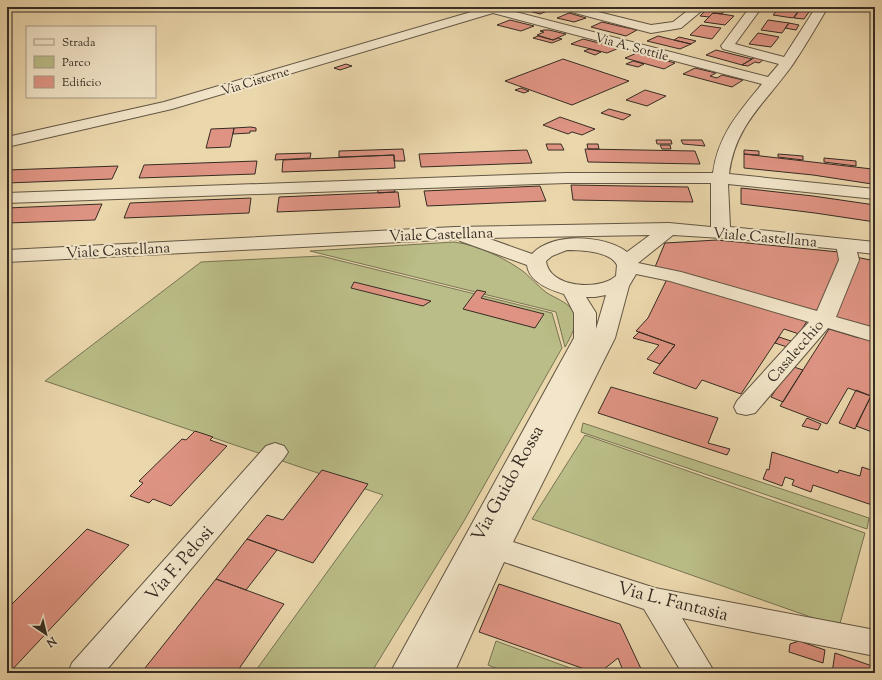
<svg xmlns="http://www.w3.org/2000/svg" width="882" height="680" font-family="'Sorts Mill Goudy',serif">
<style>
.green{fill:#babd87;stroke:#787455}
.building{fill:#df9483;stroke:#362c23}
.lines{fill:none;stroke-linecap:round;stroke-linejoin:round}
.minor-casing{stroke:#635745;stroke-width:2}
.minor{fill:#f2e5c9;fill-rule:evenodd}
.labels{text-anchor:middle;stroke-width:4;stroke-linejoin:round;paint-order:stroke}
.far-street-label{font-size:13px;fill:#362c23;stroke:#f2e5c9}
.street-label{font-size:15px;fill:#362c23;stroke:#f2e5c9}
.near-street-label{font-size:18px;fill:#362c23;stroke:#f2e5c9}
</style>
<rect width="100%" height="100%" fill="#ebd7ac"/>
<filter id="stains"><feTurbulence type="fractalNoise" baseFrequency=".005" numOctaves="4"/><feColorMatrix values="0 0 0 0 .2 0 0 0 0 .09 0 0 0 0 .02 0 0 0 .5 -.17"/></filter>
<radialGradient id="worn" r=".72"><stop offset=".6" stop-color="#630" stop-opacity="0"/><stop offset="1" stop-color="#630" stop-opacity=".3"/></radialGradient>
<!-- green -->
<path class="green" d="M454,242C478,245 505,258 524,272C532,279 539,287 547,293C555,298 570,303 574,313C578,325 571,336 565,347L556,312L310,251Z
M321,256L552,313L562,348L464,521L371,673H254L383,495L45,381L201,262Z
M583,423L869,518L867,529L581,432Z
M585,435L865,533L839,627L532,519Z
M496,641L584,673H508L488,665Z"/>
<!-- building -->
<path class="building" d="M528,7H543L552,9L540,14L522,9Z
M651,7H679L670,11Z
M780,7H785L800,9L793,18L773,15Z
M794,7H806L812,8L804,19L794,18L800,9Z
M707,9L724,11L722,14L713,13L709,17L700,16Z
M569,13L586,18L574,22L557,18Z
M713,13L722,14L734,16L725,25L704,22Z
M510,20L534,26L521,31L497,25Z
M768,20L789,23L782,33L761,30Z
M602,22L619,26L637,30L626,36L591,27Z
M789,23L799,25L796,30L785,28Z
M701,25L707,26L721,28L712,39L690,35Z
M544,30H549L566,34L553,40L537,35L544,32L540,31Z
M758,33L779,37L771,47L749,44Z
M538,36L553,40L558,38L562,39L552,43L533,38Z
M658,36L674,40L691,44L680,49L647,41Z
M679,37L692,40L696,41L691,44L674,40Z
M583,39L619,48L607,53L571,44Z
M589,49L601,52L595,55L584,51Z
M716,50L752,59L742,65L706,55Z
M637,53L641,54L675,63L664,69L625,58Z
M757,56L766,58L759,63L755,62L748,66L742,65Z
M563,59L629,81L572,105L505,81Z
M633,61L644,64L638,67L626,64Z
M346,64L352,66L340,70L334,68Z
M695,68L716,73L710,76L717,78L722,75L743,80L732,87L683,74Z
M521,88L529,91L524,93L515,90Z
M645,90L666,96L647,106L626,100Z
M609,109L631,115L623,120L601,113Z
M560,117L595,129L582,135L572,132L568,134L543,125Z
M251,127L256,128V131H250V133L233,134L234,128Z
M234,128L230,147L206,148L211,129Z
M656,140H671L672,144H657Z
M681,140H702L705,146L683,144Z
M546,144H561L564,150H548Z
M587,144H598L599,149H588Z
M660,145H670L671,149H662Z
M403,149L405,161H394V155L339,157V151Z
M585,149L695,151L700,164L588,162Z
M527,150L532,163L421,167L419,154Z
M744,150L759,151V155L744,154Z
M311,153L310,158L275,160L276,154Z
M744,154L872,169V184L813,175L744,168Z
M778,154L803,156V160L778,157Z
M394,155L395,168L282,172L283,160Z
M824,158L856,161V166L824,162Z
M257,161L255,174L139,178L144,165Z
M118,166L112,179L7,183V170Z
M571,185L688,187L693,202L573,200Z
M377,186H394L395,192L378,193Z
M540,186L546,201L427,206L424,191Z
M741,188L813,196L875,205V222L815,213L741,204Z
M395,192H398L400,207L277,212L279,197Z
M251,198L249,213L124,218L130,203Z
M102,204L95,220L7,223V208Z
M717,240L839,252L840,258L818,312L655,267L665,243Z
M856,257L875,261V330L834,317Z
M668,277L807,321L799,334L784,329L741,394L702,380L696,389L653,373L675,345L636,331L648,318Z
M354,282L431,301L423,306L351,288Z
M477,290L486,292L481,298L544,314L535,328L463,309Z
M829,329L859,338L860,337L875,341V433L856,426L871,396L848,388L827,424L780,406Z
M639,332L675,345L660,364L647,359L659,345L633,338Z
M779,337L794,342L790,348L775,343Z
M791,366L803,370L783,402L771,397Z
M611,387L718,418L708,443L730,449L727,455L598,413Z
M856,390L871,396L855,429L839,423Z
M807,418L821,424L818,430L802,426Z
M195,431L213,437L210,440L227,446L171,506L153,499L149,503L130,496L143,483L139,481L182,439L186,440Z
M772,452L838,473L839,470L860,476L862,467L874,471L875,468V506L813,485L811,492L792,485L794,480L785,477L782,486L763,479L767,469L769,470Z
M322,470L368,484L313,563L247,539L267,515L283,520Z
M87,529L129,545L9,673H7V609Z
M247,539L277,550L246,590L216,579Z
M216,579L284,604L236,673H141Z
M499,584L620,624L643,673H624L618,658L599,673H596L479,632Z
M799,641L825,650L823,663L789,652L790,644Z
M835,653L875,667V673H832Z"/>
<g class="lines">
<defs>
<path id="minor" d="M488,7H506L504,9L768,77L779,64L723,49L721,46L750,7H762L735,44L784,57L816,7H828C816,27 804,48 791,67C764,104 735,126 729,174L875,189V199L728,184L730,227L875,242V254L857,252L859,260L836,317L875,328V342L828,328L755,413L746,415L737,413L734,407L737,401L809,322L670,281L636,274L629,286L615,338L513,542L655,588L875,630V656L682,618L715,673H682L644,609L504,562L454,673H390L574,338V313L564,294C550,290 529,282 527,265L460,241L459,239L7,262V250L455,227L669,223L711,227V183H567L7,203V193L567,173H713C718,135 739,112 762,84L493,13L172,109L7,147V137L164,102ZM650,235L627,252C604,235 553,232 532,254L487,238ZM673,235L738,239L837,249L839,260L817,311L681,272L638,263ZM567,250C581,250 610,251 617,265L616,276C599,291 549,288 546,261L552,256ZM606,295L596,329V313L586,297H595Z
M558,7H578L651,25L673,22L691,8L690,7L705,8L681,28L651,33L560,9Z
M275,443L284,446L288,452L284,458L104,673H68L72,663L266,446Z"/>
</defs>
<!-- minor casing -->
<use href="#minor" class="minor-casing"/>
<!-- minor -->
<use href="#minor" class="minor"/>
</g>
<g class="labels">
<!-- far-street labels -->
<g class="far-street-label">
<text transform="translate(632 46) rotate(15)" y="5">Via A. Sottile</text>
<text transform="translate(255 80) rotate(-17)" y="5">Via Cisterne</text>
</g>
<!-- street labels -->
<g class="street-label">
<text transform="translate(441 234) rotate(-2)" y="5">Viale Castellana</text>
<text transform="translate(765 237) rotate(5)" y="5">Viale Castellana</text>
<text transform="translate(118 250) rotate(-3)" y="5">Viale Castellana</text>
<text transform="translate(795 351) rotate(-49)" y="5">Casalecchio</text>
</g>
<!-- near-street labels -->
<g class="near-street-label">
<text transform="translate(507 483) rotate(-61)" y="6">Via Guido Rossa</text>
<text transform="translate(179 563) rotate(-49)" y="6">Via F. Pelosi</text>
<text transform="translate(673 601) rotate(14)" y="6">Via L. Fantasia</text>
</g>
</g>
<!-- margin -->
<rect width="882" height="680" fill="none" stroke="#ebd7ac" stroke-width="24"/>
<rect x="8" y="8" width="866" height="664" fill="none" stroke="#362c23" stroke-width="2"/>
<rect x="12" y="12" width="858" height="656" fill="none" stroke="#362c23"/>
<!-- legend -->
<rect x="26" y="26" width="130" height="72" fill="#f2e5c9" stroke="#a79b87"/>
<rect x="34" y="39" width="20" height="6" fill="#f2e5c9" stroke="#a79b87"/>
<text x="62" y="46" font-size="12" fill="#362c23">Strada</text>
<rect x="34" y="56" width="20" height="12" fill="#babd87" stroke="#a79b87"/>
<text x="62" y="66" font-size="12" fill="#362c23">Parco</text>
<rect x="34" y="76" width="20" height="12" fill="#df9483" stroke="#a79b87"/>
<text x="62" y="86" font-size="12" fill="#362c23">Edificio</text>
<!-- north arrow -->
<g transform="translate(46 634) rotate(145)" stroke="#f2e5c9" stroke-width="3" paint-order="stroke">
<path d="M0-3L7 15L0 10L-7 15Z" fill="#362c23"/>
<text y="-6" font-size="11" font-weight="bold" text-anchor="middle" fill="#362c23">N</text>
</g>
<rect width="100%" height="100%" filter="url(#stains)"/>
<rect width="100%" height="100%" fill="url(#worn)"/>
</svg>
